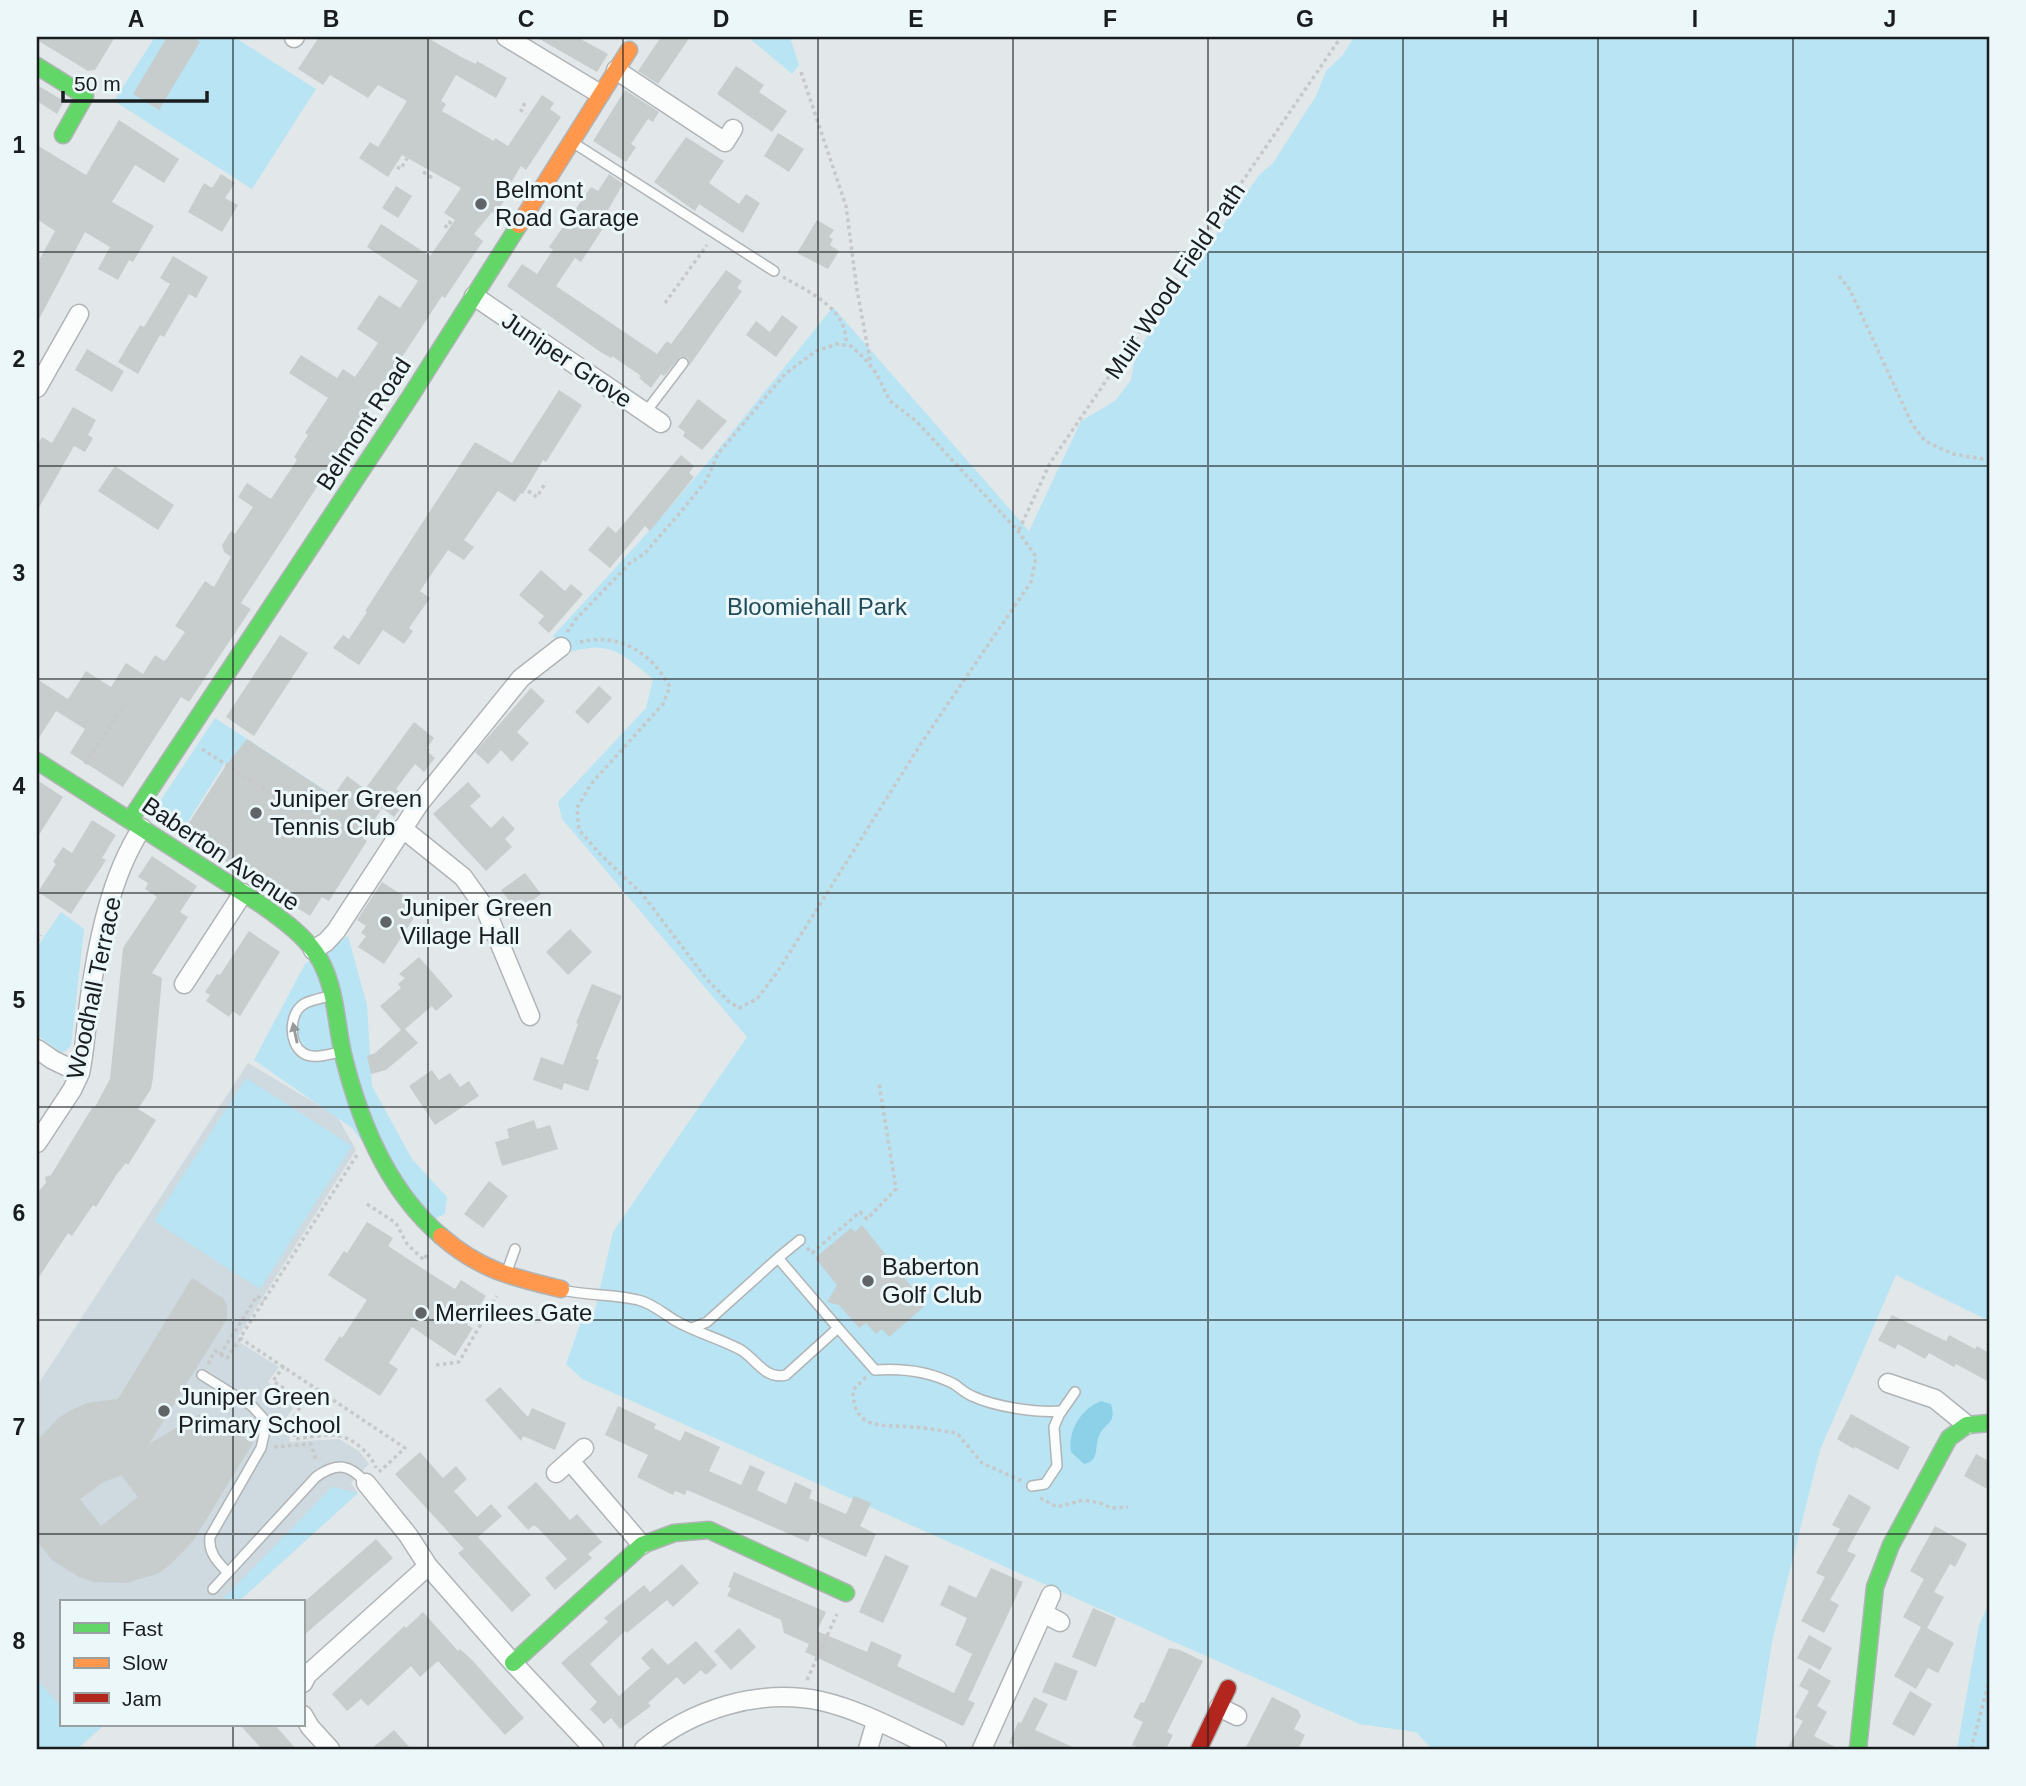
<svg xmlns="http://www.w3.org/2000/svg" width="2026" height="1786" font-family="Arial,sans-serif">
<style>
.built{fill:#cedadf}
.green{fill:#b8e4f3}
.water{fill:#8dd1e9}
.building{fill:#c7cccd;fill-rule:evenodd}
.lines{fill:none;stroke-linecap:round;stroke-linejoin:round}
.lane-casing{stroke:#b0b4b6;stroke-width:12}
.street-casing{stroke:#b0b4b6;stroke-width:21}
.fast-casing{stroke:#b0b4b6;stroke-width:19}
.slow-casing{stroke:#b0b4b6;stroke-width:19}
.jam-casing{stroke:#b0b4b6;stroke-width:19}
.path{stroke:#c7c8c9;stroke-width:3.5;stroke-dasharray:3.5 3.5;stroke-linecap:butt}
.lane{stroke:#fbfcfc;stroke-width:9}
.street{stroke:#fbfcfc;stroke-width:18}
.fast{stroke:#63d668;stroke-width:16}
.slow{stroke:#ff974d;stroke-width:16}
.jam{stroke:#b3261e;stroke-width:16}
.oneway{fill:#969899}
.grid{fill:none;stroke:#1a1d1f;stroke-width:2;stroke-opacity:0.55}
.poi-dot{fill:#606466;stroke:#ecf7fa;stroke-width:2.5}
.labels{text-anchor:middle;stroke-width:6;stroke-linejoin:round;paint-order:stroke}
.poi-label{font-size:24px;fill:#1a1d1f;stroke:#ecf7fa;text-anchor:start}
.street-label{font-size:24px;fill:#1a1d1f;stroke:#ecf7fa}
.park-label{font-size:24px;fill:#204b59;stroke:#ecf7fa}
.neatline{fill:none;stroke:#1a1d1f;stroke-width:2.5}
.grid-label{font-size:23px;text-anchor:middle;font-weight:bold;fill:#1a1d1f}
</style>
<rect width="100%" height="100%" fill="#e2e8ea"/>
<!-- built -->
<path class="built" d="M248,1063L337,1116L356,1150L236,1340L279,1367L268,1382L297,1403L286,1418L290,1442L339,1439L359,1451L369,1464L351,1483L358,1493L238,1602H61V1725H104L77,1749L37,1712V1386Z"/>
<!-- green -->
<path class="green" d="M155,37H234L316,89L252,189L114,101Z
M748,37H790L799,65L792,74Z
M1354,37H1989V1321L1896,1275L1820,1450L1772,1642L1755,1749H1432L1416,1732L1359,1724L582,1379L566,1364L584,1313L594,1314L613,1232L747,1037L562,819L558,802L646,708L653,679C619,652 612,640 566,653L553,636L650,530L704,467L833,307L1029,531L1081,421L1115,401L1131,380L1135,356L1176,290L1260,174L1273,163L1316,96L1326,71L1342,56Z
M215,718L328,792L312,818L225,763L180,834L151,815Z
M61,912L84,929L71,1046L64,1052H60L37,1035V947Z
M348,936L367,1005L372,1086L412,1159L447,1197L445,1214L422,1224L352,1128L254,1060L305,964Z
M246,1078L352,1146L260,1289L154,1221Z
M332,1487L358,1493L238,1602H220Z
M1989,1603V1749H1957L1979,1625Z
M37,1680L61,1706V1725H104L77,1749H37Z"/>
<!-- water -->
<path class="water" d="M1101,1401L1111,1404C1117,1425 1105,1421 1099,1436C1094,1448 1100,1461 1084,1464L1071,1452C1068,1430 1081,1409 1101,1401Z"/>
<!-- building -->
<path class="building" d="M37,37H115L95,70L88,71L37,40Z
M167,37H192L200,42L159,110L133,94Z
M319,37H426L463,58L476,64L477,61L507,78L496,98L456,75L441,101L446,104L442,111L494,141L495,138L508,146L542,95L554,103L550,109L561,117L526,170L521,166L505,193L508,195L495,214L492,212L474,234L483,241L445,298L442,296L241,603L251,609L189,702L181,697L123,787L70,753L85,729L56,711L37,741V679L68,699L86,671L111,687L126,663L143,674L155,655L164,661L167,658L185,632L175,626L205,581L214,587L231,557L224,552L222,545L231,531L235,534L253,507L238,497L247,483L271,499L297,460L294,457L308,435L305,433L328,398L289,373L301,355L337,378L343,369L355,377L378,343L357,329L379,295L400,308L418,281L367,247L381,224L430,256L455,220L444,213L461,188L402,155L388,177L359,158L370,142L378,147L407,101L378,85L368,98L330,75L323,85L298,69Z
M536,37H577L608,54L597,72Z
M661,37H690L658,84L638,71Z
M736,66L764,85L759,92L787,111L772,132L717,94Z
M37,85L64,101L57,114L37,101Z
M625,90L659,112L653,122L648,119L631,144L636,147L626,162L593,141Z
M119,120L179,159L164,183L135,165L112,202L154,226L133,262L129,260L118,280L98,269L110,247L85,232L37,323V264L55,231L37,219V145L86,175Z
M778,133L804,149L789,172L764,156Z
M686,137L724,161L709,183L739,204L746,194L760,203L743,233L699,204L695,211L654,182Z
M221,174L235,183L225,198L238,205L222,232L188,212L204,183L212,188Z
M609,174L623,184L608,210L613,213L581,262L575,258L556,286L657,354L667,341L671,344L726,270L742,281L737,288L742,291L689,366L688,358L680,357L664,376L661,374L651,388L639,378L641,376L612,356L611,358L599,351L507,286L522,264L537,274L553,250L549,247L591,187L598,191Z
M396,186L412,196L398,218L382,208Z
M817,220L834,230L829,237L833,239L830,245L839,251L828,269L797,253Z
M173,256L208,277L196,298L189,294L164,337L160,335L138,374L118,362L140,325L144,327L170,284L160,278Z
M782,315L798,327L776,357L746,335L756,321L770,332Z
M87,349L124,371L112,392L75,370Z
M559,390L582,405L546,462L543,460L523,494L521,493L515,502L498,491L464,540L474,547L464,560L448,550L420,591L430,598L409,628L413,631L404,644L383,630L359,665L333,648L343,635L349,639L367,612L365,611L389,574L475,442L512,463Z
M698,399L727,421L702,450L683,436L685,432L678,427Z
M73,407L96,420L88,435L93,438L85,452L74,446L37,511V445L42,437L52,443Z
M681,455L694,466L689,473L694,477L650,531L645,526L610,568L588,550L608,526L616,533Z
M115,466L174,505L158,530L98,491Z
M541,570L565,591L571,584L583,594L549,633L538,623L544,616L519,595Z
M280,635L308,653L254,736L226,717Z
M599,686L612,698L588,724L575,712Z
M531,688L545,701L517,732L529,743L512,762L501,750L488,764L475,752Z
M414,722L434,738L427,748L430,750L428,752L435,758L424,772L415,764L396,789L408,798L394,817L382,808L363,838L367,841L329,901L322,897L310,916L254,881L183,832L225,767L247,739L333,796L347,776L365,789Z
M37,780L63,797L37,838Z
M468,782L481,796L470,806L491,828L503,816L515,829L505,839L512,847L486,871L433,814Z
M92,820L116,835L102,858L106,860L71,914L38,892L56,864L53,862L63,847L72,853Z
M152,856L197,886L180,912L188,917L152,973L162,978L153,1077L151,1089L138,1109L156,1120L128,1165L126,1163L117,1174L96,1207L93,1205L72,1236L68,1233L37,1280V1193L46,1183L45,1177L51,1175L92,1108L95,1107L110,1079L123,948L157,897L145,889L148,883L138,877Z
M525,873L541,894L518,912L501,890Z
M382,882L421,907L384,964L358,947L366,936L361,933L366,926L357,920Z
M570,929L592,952L568,975L546,952Z
M249,931L280,952L240,1016L233,1011L229,1017L206,1001L210,995L205,992L217,974L220,975Z
M419,957L453,996L436,1011L432,1006L405,1029L418,1043L386,1070L371,1074L367,1056L375,1053L401,1030L380,1006L401,988L398,984L405,978L399,974Z
M592,984L622,996L596,1059L599,1060L588,1091L564,1083L562,1090L533,1080L541,1057L563,1065L578,1024L576,1023Z
M432,1070L439,1080L450,1073L460,1087L469,1081L479,1096L435,1125L409,1086Z
M534,1120L537,1129L550,1125L558,1149L502,1166L495,1142L509,1138L507,1129Z
M489,1181L508,1196L483,1228L464,1214Z
M367,1222L393,1238L388,1246L431,1274L455,1289L461,1280L486,1296L467,1325L473,1328L455,1356L412,1327L389,1363L398,1369L380,1396L324,1360L340,1336L342,1338L367,1300L328,1275L344,1251L347,1253Z
M862,1225L926,1305L889,1337L882,1329L876,1334L866,1323L859,1328L839,1305L827,1302L837,1285L815,1258L851,1228L855,1232Z
M192,1278L224,1299L227,1305V1319L149,1444L198,1415H204L253,1443L193,1541L170,1565L157,1574L126,1583L94,1582L79,1577L52,1560L37,1541V1441L58,1418L72,1410L87,1403L118,1399ZM121,1475L138,1497L101,1526L80,1499L102,1483Z
M1892,1315L1946,1341L1949,1335L1975,1349L1977,1346L1989,1353V1382L1956,1364L1954,1367L1929,1353L1925,1359L1898,1344L1895,1349L1878,1340Z
M500,1387L528,1417L532,1408L566,1423L555,1450L523,1436L521,1441L485,1400Z
M618,1406L656,1424L654,1428L680,1441L685,1431L720,1447L709,1471L741,1485L750,1465L765,1472L757,1490L786,1504L795,1482L812,1490L809,1498L846,1514L854,1496L871,1503L860,1526L876,1534L866,1557L812,1533L808,1542L687,1490L685,1495L675,1491L673,1495L637,1477L648,1455L605,1435Z
M1851,1414L1910,1447L1898,1470L1855,1447L1854,1449L1837,1439Z
M420,1452L443,1478L456,1466L467,1479L454,1491L477,1517L491,1504L502,1516L478,1537L531,1595L512,1612L458,1553L464,1549L395,1474Z
M1976,1454L1989,1461V1490L1964,1476Z
M536,1482L570,1520L577,1514L602,1542L588,1554L592,1558L555,1590L545,1578L567,1559L539,1529L534,1525L528,1530L507,1507Z
M1849,1494L1871,1507L1847,1551L1856,1555L1830,1600L1839,1605L1824,1633L1801,1621L1825,1577L1816,1573L1840,1529L1832,1525Z
M1935,1526L1967,1544L1955,1567L1950,1564L1934,1592L1944,1597L1927,1628L1954,1643L1938,1673L1928,1668L1916,1689L1894,1676L1921,1627L1903,1617L1924,1579L1910,1571Z
M376,1539L393,1558L303,1636V1603Z
M885,1555L909,1566L883,1623L859,1612Z
M682,1564L699,1583L673,1607L667,1600L627,1633L625,1631L590,1664L619,1696L650,1668L641,1658L652,1648L668,1665L696,1641L717,1665L706,1675L701,1670L684,1685L677,1677L648,1703L651,1706L620,1729L611,1718L604,1724L590,1709L597,1702L561,1663L608,1622L604,1618L644,1585L650,1592Z
M991,1568L1023,1582L968,1700L975,1703L963,1726L805,1652L809,1644L784,1633L781,1620L727,1596L731,1588L728,1587L734,1572L826,1612L817,1631L867,1652L871,1641L902,1655L897,1666L954,1693L972,1654L955,1645L967,1618L940,1605L949,1585L976,1598Z
M1093,1608L1116,1618L1096,1667L1072,1657Z
M423,1612L458,1651L460,1649L472,1660L524,1718L505,1735L438,1661L420,1677L411,1666L368,1706L361,1699L347,1711L332,1694L399,1631L404,1626L406,1628Z
M739,1628L756,1647L731,1670L714,1651Z
M1809,1635L1832,1648L1820,1670L1797,1658Z
M1169,1648L1180,1650L1203,1661L1167,1732L1173,1735L1166,1749H1141L1132,1745L1143,1722L1133,1717L1141,1702L1144,1703Z
M1055,1662L1078,1671L1066,1701L1042,1692Z
M1809,1668L1831,1681L1817,1706L1827,1712L1814,1736L1839,1749H1787L1803,1721L1795,1717L1809,1691L1799,1686Z
M1910,1691L1932,1704L1914,1736L1892,1724Z
M1034,1697L1048,1704L1035,1730L1077,1749H1023L1009,1743L1018,1722L1021,1723Z
M1272,1697L1298,1710L1301,1716L1294,1729L1305,1735L1298,1749H1245Z
M240,1725H275L296,1749H262Z
M394,1730L411,1749H371Z"/>
<g class="lines">
<defs>
<path id="lane" d="M572,142L774,271
M645,413L683,363
M330,996C322,998 311,1000 304,1004C289,1013 288,1043 303,1053C313,1060 329,1054 341,1052
M778,1258L800,1240
M506,1274L515,1249
M563,1290C588,1296 614,1294 638,1300C652,1303 664,1314 676,1321C697,1333 721,1339 741,1350C757,1360 765,1380 786,1375L838,1328L778,1258L707,1322L692,1328
M838,1328L875,1370C902,1368 929,1371 954,1384C960,1388 965,1393 972,1396C995,1407 1037,1413 1062,1411
M202,1375L252,1406L263,1418L264,1435L261,1448L210,1537C208,1553 218,1562 228,1573
M1032,1486L1045,1484L1057,1466L1054,1427L1059,1415L1075,1392
M213,1589L316,1477C337,1462 350,1464 366,1483"/>
<path id="street" d="M506,37L600,94
M294,38L295,37
M616,70L725,142L733,129
M474,296L661,423
M37,388L79,314
M402,828L463,877L485,908L530,1016
M313,950L326,942L336,931L419,804L521,678L561,647
M184,984L243,893
M37,1049L53,1060L80,1073
M37,1143L72,1090L80,1073C85,1050 86,1026 89,1003C97,946 110,876 142,828
M1888,1383L1935,1399L1967,1425
M570,1461L642,1545
M556,1473L584,1448
M366,1483L408,1535L428,1566L513,1663L594,1749
M1043,1613L1060,1622
M303,1683L307,1675L428,1566
M1219,1707L1237,1716
M303,1715L310,1727L330,1749
M644,1749C692,1709 759,1688 821,1701C861,1710 900,1732 937,1749
M868,1749L876,1722
M982,1749L1051,1595"/>
<path id="fast" d="M37,66L85,96L63,135
M37,761L262,905C283,920 307,937 320,960C336,989 336,1023 343,1054C359,1120 388,1191 441,1236
M130,820L410,397L519,225
M513,1663L642,1545L674,1533L709,1530L846,1593
M1858,1749L1875,1587L1891,1545L1949,1438L1967,1425L1989,1423"/>
<path id="slow" d="M519,225L629,50
M441,1236C480,1270 511,1277 561,1289"/>
<path id="jam" d="M1199,1749L1228,1688"/>
</defs>
<!-- lane casing -->
<use href="#lane" class="lane-casing"/>
<!-- street casing -->
<use href="#street" class="street-casing"/>
<!-- fast casing -->
<use href="#fast" class="fast-casing"/>
<!-- slow casing -->
<use href="#slow" class="slow-casing"/>
<!-- jam casing -->
<use href="#jam" class="jam-casing"/>
<!-- path -->
<path class="path" d="M801,72L846,206L857,290L871,365
M525,103L521,110L526,114
M397,167L401,169L407,158
M423,172L431,177L433,173
M445,228L449,222L453,225
M1839,276L1850,290L1912,424L1925,441L1953,454L1989,460
M783,277C810,293 848,308 846,345
M665,303L707,245
M528,491L537,497L546,482
M1019,530L1050,463L1341,37
M567,632L577,618L630,563L645,553L679,514L706,481L718,454L785,374L816,351L837,344L851,346L865,359L876,373L890,401L916,421L1018,531L1036,557L1031,582L922,742L778,971L757,999L739,1008L728,1001L705,977L643,895L600,854L579,830L577,808L591,784L663,704L670,687C651,652 618,631 576,643
M202,749L292,807
M85,764L124,705
M37,942L41,935
M357,1155L240,1338L405,1448L379,1472
M367,1204L396,1223L407,1244L424,1260L428,1253
M807,1248L812,1253L860,1212L867,1219L896,1189L879,1083
M220,1355L257,1296L264,1301
M208,1364L215,1351L227,1358L240,1339
M436,1365L459,1362L497,1296
M284,1366L273,1381L304,1402L293,1418L295,1439C308,1438 327,1433 340,1436C354,1439 372,1455 376,1468
M866,1377L853,1390C853,1432 883,1424 913,1427C927,1428 942,1431 957,1433L982,1463L1022,1481
M274,1447L311,1444L316,1461
M1040,1498L1057,1507L1084,1500L1100,1503L1111,1508L1128,1507
M807,1680L837,1614
M1971,1749L1989,1682"/>
<!-- lane -->
<use href="#lane" class="lane"/>
<!-- street -->
<use href="#street" class="street"/>
<!-- fast -->
<use href="#fast" class="fast"/>
<!-- slow -->
<use href="#slow" class="slow"/>
<!-- jam -->
<use href="#jam" class="jam"/>
</g>
<!-- one-way arrows -->
<defs><path id="oneway-solid" d="M-6-.8H1V-3.2L6.5 0L1 3.2V.8H-6Z" transform="scale(1.75)"/></defs>
<use class="oneway" href="#oneway-solid" transform="translate(295 1033) rotate(-102)"/>
<!-- grid -->
<path class="grid" d="M233,37V1602M428,37V1749M623,37V1749M818,37V1749M1013,37V1749M1208,37V1749M1403,37V1749M1598,37V1749M1793,37V1749M37,252H1989M37,466H1989M37,679H1989M37,893H1989M37,1107H1989M37,1320H1989M37,1534H1989M233,1725V1749"/>
<!-- markers -->
<g class="poi-dot">
<circle cx="481" cy="204" r="7"/>
<circle cx="256" cy="813" r="7"/>
<circle cx="386" cy="922" r="7"/>
<circle cx="868" cy="1281" r="7"/>
<circle cx="421" cy="1313" r="7"/>
<circle cx="164" cy="1411" r="7"/>
</g>
<g class="labels">
<!-- poi labels -->
<g class="poi-label">
<text x="495" y="198">Belmont<tspan x="495" dy="28">Road Garage</tspan></text>
<text x="270" y="807">Juniper Green<tspan x="270" dy="28">Tennis Club</tspan></text>
<text x="400" y="916">Juniper Green<tspan x="400" dy="28">Village Hall</tspan></text>
<text x="882" y="1275">Baberton<tspan x="882" dy="28">Golf Club</tspan></text>
<text x="435" y="1321">Merrilees Gate</text>
<text x="178" y="1405">Juniper Green<tspan x="178" dy="28">Primary School</tspan></text>
</g>
<!-- street labels -->
<g class="street-label">
<text transform="translate(1175 281) rotate(-56)" y="8">Muir Wood Field Path</text>
<text transform="translate(567 360) rotate(34)" y="8">Juniper Grove</text>
<text transform="translate(364 424) rotate(-57)" y="8">Belmont Road</text>
<text transform="translate(221 854) rotate(34)" y="8">Baberton Avenue</text>
<text transform="translate(94 988) rotate(-78)" y="8">Woodhall Terrace</text>
</g>
<!-- park labels -->
<g class="park-label">
<text x="817" y="615">Bloomiehall Park</text>
</g>
</g>
<!-- border -->
<rect width="2026" height="1786" fill="none" stroke="#ecf7fa" stroke-width="77"/>
<!-- legend -->
<rect x="60" y="1600" width="245" height="126" fill="#ecf7fa" stroke="#98a0a2" stroke-width="2"/>
<rect x="74" y="1623" width="35" height="10" fill="#63d668" stroke="#98a0a2" stroke-width="2"/>
<text x="122" y="1636" font-size="21" fill="#1a1d1f">Fast</text>
<rect x="74" y="1658" width="35" height="10" fill="#ff974d" stroke="#98a0a2" stroke-width="2"/>
<text x="122" y="1670" font-size="21" fill="#1a1d1f">Slow</text>
<rect x="74" y="1693" width="35" height="10" fill="#b3261e" stroke="#98a0a2" stroke-width="2"/>
<text x="122" y="1706" font-size="21" fill="#1a1d1f">Jam</text>
<!-- scale -->
<path d="M63 91v10h144v-10" fill="none" stroke="#1a1d1f" stroke-width="3.5"/>
<text x="74" y="91" font-size="21" fill="#1a1d1f" stroke="#ecf7fa" stroke-width="5" paint-order="stroke">50 m</text>
<rect x="38" y="38" width="1950" height="1710" class="neatline"/>
<g class="grid-label">
<text x="136" y="27">A</text>
<text x="331" y="27">B</text>
<text x="526" y="27">C</text>
<text x="721" y="27">D</text>
<text x="916" y="27">E</text>
<text x="1110" y="27">F</text>
<text x="1305" y="27">G</text>
<text x="1500" y="27">H</text>
<text x="1695" y="27">I</text>
<text x="1890" y="27">J</text>
<text x="19" y="153">1</text>
<text x="19" y="367">2</text>
<text x="19" y="581">3</text>
<text x="19" y="794">4</text>
<text x="19" y="1008">5</text>
<text x="19" y="1221">6</text>
<text x="19" y="1435">7</text>
<text x="19" y="1649">8</text>
</g>
</svg>
